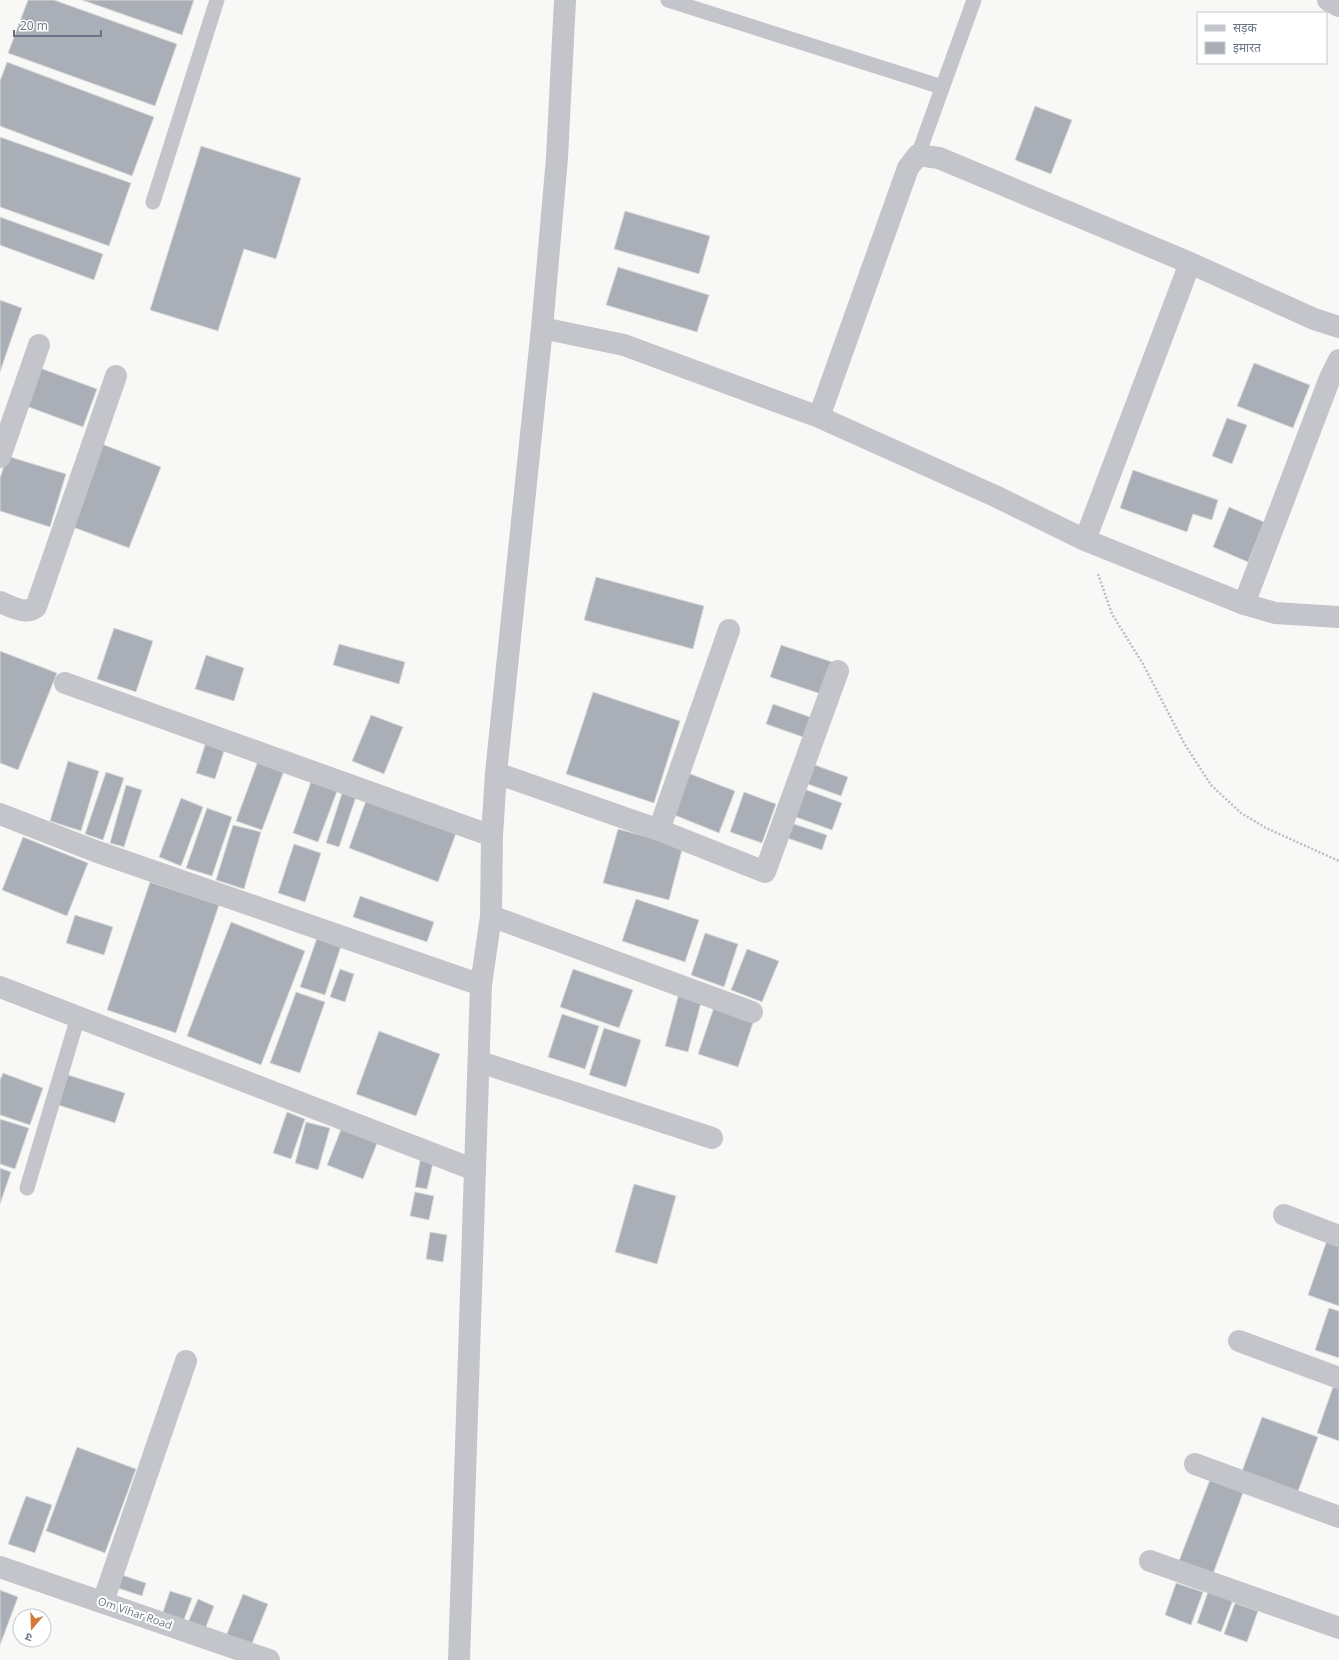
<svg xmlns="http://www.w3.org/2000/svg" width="1339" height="1660" font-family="'Open Sans','Noto Sans Devanagari',sans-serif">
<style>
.building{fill:#aaafb7;stroke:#dadbd9}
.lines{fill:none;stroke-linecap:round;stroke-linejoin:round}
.path{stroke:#bbbdc0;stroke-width:2.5;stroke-dasharray:2 2;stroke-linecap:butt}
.lane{stroke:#c3c5ca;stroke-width:15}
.street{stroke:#c3c5ca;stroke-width:22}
.labels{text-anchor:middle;stroke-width:4;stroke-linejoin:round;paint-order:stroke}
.street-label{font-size:11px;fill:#6a7485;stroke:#fff}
</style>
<rect width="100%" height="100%" fill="#f8f9f7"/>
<!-- building -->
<path class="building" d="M28,0H54L177,44L155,106L8,53Z
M82,0H194L182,35Z
M7,62L154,117L132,176L0,126V81Z
M1035,106L1072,120L1051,174L1015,160Z
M0,137L131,183L109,246L0,207Z
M201,146L301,178L276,259L244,249L218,331L150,310Z
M625,211L710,236L699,274L614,249Z
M0,217L103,254L94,280L0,245Z
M618,267L709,295L697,332L606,305Z
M0,300L22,308L0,372Z
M1254,363L1310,385L1293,428L1237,406Z
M40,368L97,389L83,427L26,406Z
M1227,418L1247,425L1232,464L1212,456Z
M102,444L161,467L129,548L70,526Z
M7,456L66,474L50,527L0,511V478Z
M1133,470L1218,500L1212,520L1193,514L1187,532L1120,508Z
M1229,507L1264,522L1248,562L1213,547Z
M596,577L704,606L693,649L584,620Z
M114,628L153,641L136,692L97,679Z
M339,644L405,662L399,684L333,665Z
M781,645L832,662L821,694L770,677Z
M0,651L57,673L18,770L0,763Z
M206,655L244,668L234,701L195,689Z
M593,692L680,721L654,803L566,774Z
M773,704L810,717L803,737L766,724Z
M371,715L403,727L384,774L352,761Z
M206,742L225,748L215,779L196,773Z
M259,758L285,768L262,830L236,821Z
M68,761L99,771L81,831L50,821Z
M812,764L848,777L841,796L805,783Z
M106,772L124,778L103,840L85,834Z
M688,773L735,791L719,833L672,814Z
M313,776L339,786L318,842L293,833Z
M126,785L142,790L124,847L110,843Z
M344,787L358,791L339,847L326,843Z
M804,789L842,803L832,830L793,816Z
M744,792L776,804L762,843L730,832Z
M368,795L458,828L438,882L349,848Z
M181,798L203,807L181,866L159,857Z
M207,808L232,817L212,876L186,868Z
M791,823L827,835L822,850L787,838Z
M233,825L261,832L244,889L216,880Z
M618,829L683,846L669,900L603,883Z
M23,837L88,863L67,916L2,890Z
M294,844L321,853L305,902L278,893Z
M150,882L219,905L176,1033L107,1010Z
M360,896L434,922L427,942L353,917Z
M636,899L699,920L685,962L622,941Z
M75,915L113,927L104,955L66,943Z
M231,922L305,951L261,1065L187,1036Z
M705,933L738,944L724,987L691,975Z
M318,935L342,943L325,995L300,987Z
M747,949L779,961L762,1002L731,990Z
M340,969L354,974L345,1002L330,997Z
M573,969L633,990L619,1028L560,1007Z
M296,992L325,1002L300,1073L270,1063Z
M679,993L702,999L688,1052L665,1046Z
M715,1004L755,1017L738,1067L698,1054Z
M562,1014L599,1026L585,1069L548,1057Z
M604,1028L641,1040L626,1087L589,1075Z
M379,1031L440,1054L416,1116L356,1094Z
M3,1073L43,1088L30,1125L0,1115V1080Z
M65,1074L125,1093L115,1123L55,1104Z
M287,1112L305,1119L291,1159L273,1153Z
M0,1119L29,1128L15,1169L0,1164Z
M306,1122L330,1128L318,1170L295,1163Z
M344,1122L380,1136L363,1179L327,1165Z
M421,1156L434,1159L427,1189L415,1187Z
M0,1168L11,1172L0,1204Z
M634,1184L676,1196L657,1264L615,1252Z
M415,1192L434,1196L429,1220L410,1216Z
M430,1232L447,1235L443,1262L426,1259Z
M1327,1240L1339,1245V1306L1308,1295Z
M1329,1308L1339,1311V1358L1315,1350Z
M1335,1381L1339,1383V1441L1317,1433Z
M1262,1417L1318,1437L1297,1494L1241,1474Z
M77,1447L136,1469L105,1553L46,1531Z
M1211,1477L1244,1490L1213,1574L1179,1561Z
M26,1496L52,1505L35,1553L8,1544Z
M122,1575L146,1583L142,1596L118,1588Z
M1176,1583L1203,1592L1191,1625L1165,1615Z
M0,1590L18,1597L0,1645Z
M170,1591L192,1598L182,1625L161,1618Z
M1208,1592L1233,1600L1221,1632L1197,1623Z
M243,1594L268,1604L251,1646L226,1636Z
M198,1599L214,1606L204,1632L187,1625Z
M1235,1603L1258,1611L1247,1642L1224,1634Z"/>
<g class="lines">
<!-- path -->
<path class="path" d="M1098,574L1112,614L1143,664L1184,743L1211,785L1241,813L1266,828L1339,861"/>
<!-- lane -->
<path class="lane" d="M668,0L942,87
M918,155L974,0
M153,202L217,0
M27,1188L78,1017"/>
<!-- street -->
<path class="street" d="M1328,0L1339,6
M542,328L624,345L819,417L995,496L1085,540L1244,604L1275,613L1339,617
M819,417L908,168L918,155L939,158L1190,263L1314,319L1339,327
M0,457L39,345
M1085,540L1190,263
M0,602C12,607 25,615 36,607L116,376
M1244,604L1330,378L1339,360
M65,683L492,836
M496,773L659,830L765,872L838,671
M0,814L95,851L481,985
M659,830L729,630
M491,916L752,1012
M0,987L475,1170
M480,1062L712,1138
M1284,1215L1339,1236
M1239,1341L1339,1378
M1195,1464L1339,1517
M1150,1561L1339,1628
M0,1567L269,1660
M103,1602L186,1361
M459,1660L481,985L491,916L492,836L496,773L542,328L557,158L565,0"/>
</g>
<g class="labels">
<!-- street labels -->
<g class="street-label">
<text transform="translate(135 1613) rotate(19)" y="4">Om Vihar Road</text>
</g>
</g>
<!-- legend -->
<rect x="1197" y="12" width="130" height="52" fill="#ffffff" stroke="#c3c7ce"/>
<rect x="1205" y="25" width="20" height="6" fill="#c3c5ca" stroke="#c3c7ce"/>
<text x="1233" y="32" font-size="12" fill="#6a7485">सड़क</text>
<rect x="1205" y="42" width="20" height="12" fill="#aaafb7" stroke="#c3c7ce"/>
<text x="1233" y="52" font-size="12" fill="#6a7485">इमारत</text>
<!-- north arrow -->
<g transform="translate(32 1628) rotate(199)"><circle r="19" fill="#ffffff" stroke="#c3c7ce"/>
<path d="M0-3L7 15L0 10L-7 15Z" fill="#d67a39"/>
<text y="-6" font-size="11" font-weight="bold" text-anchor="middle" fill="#6a7485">उ</text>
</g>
<!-- scale -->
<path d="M14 30v6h87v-6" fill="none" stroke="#6a7485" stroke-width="2"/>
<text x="20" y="30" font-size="12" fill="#6a7485" stroke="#ffffff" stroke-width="3" paint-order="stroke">20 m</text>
</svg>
